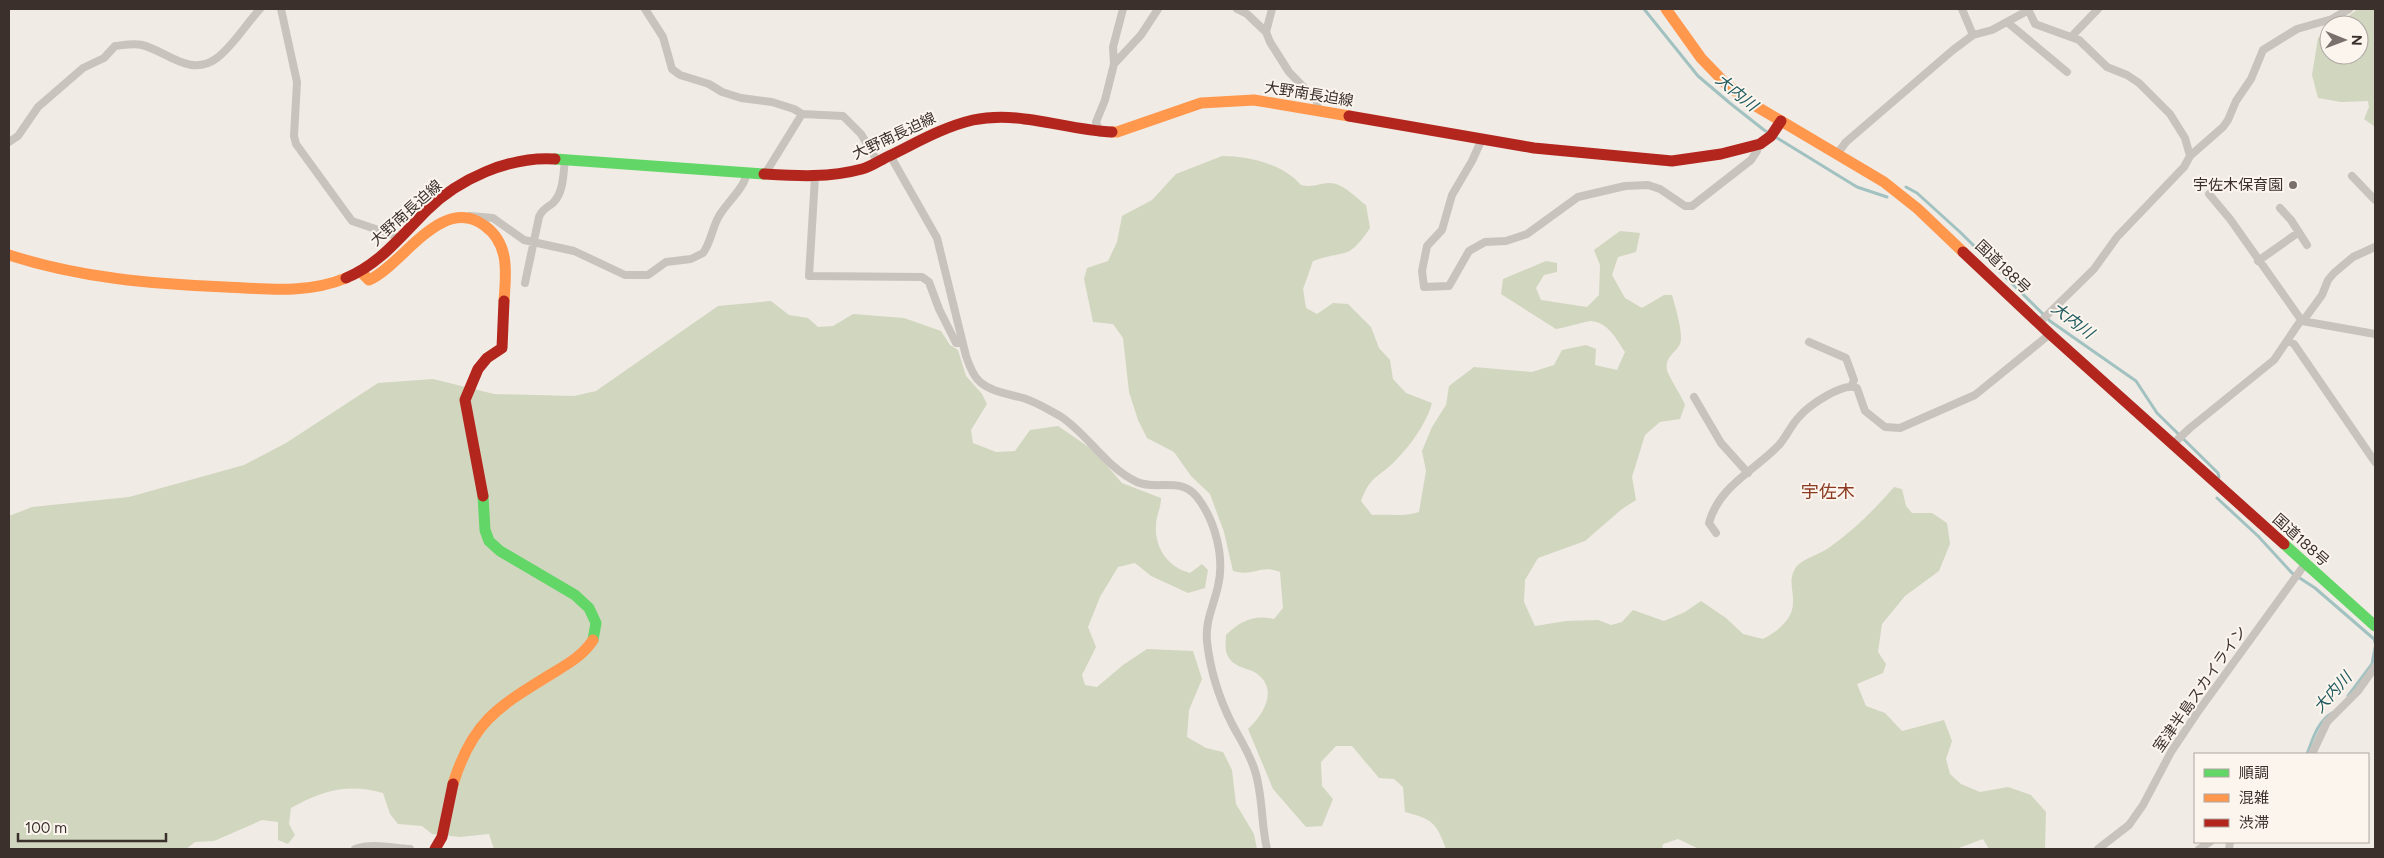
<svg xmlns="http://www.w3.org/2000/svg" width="2384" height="858" font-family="Figtree,'Noto Sans JP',sans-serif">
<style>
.green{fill:#d1d6bf}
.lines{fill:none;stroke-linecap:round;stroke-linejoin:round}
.stream{stroke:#a1c2c1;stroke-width:3}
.street{stroke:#c9c3be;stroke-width:8}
.fast{stroke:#63d668;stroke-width:11}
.slow{stroke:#ff974d;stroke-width:11}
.jam{stroke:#b3261e;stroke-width:11}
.poi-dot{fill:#7a716c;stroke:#fbf5ee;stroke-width:2}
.labels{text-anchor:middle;stroke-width:4;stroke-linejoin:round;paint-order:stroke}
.street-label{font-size:15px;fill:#3b302b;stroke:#fbf5ee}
.poi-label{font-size:15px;fill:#3b302b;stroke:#fbf5ee;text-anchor:end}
.water-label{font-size:16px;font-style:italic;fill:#1f5a5e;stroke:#fbf5ee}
.quarter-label{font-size:18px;fill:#8c3b22;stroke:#fbf5ee}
</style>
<rect width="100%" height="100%" fill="#f0ebe5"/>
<!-- green -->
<path class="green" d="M2358,9H2375V127L2364,119L2369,107L2368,101L2341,102L2318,98L2312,75L2318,38L2329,30V55H2359V25H2336Z
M1222,156C1249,156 1283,164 1301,185C1316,188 1318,183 1329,183C1343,183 1355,197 1366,205L1370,228C1347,262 1346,249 1313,261L1303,289L1306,308L1317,314L1333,303L1348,304L1371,327L1379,348L1390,360L1393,379L1406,393L1432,403C1427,422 1411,445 1396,460C1379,478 1371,474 1361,501L1372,515C1388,514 1404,517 1419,512L1426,471L1422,451L1432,427L1446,405L1449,386L1474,367L1532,372L1554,365L1562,350L1586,345L1596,349L1595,365L1617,370L1625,352C1617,340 1608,322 1591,321C1587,321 1564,328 1556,329L1501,294L1503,279L1546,261L1557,263V272L1544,275L1536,288L1541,300L1587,307L1599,295L1600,265L1594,250L1620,231L1640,233L1636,252L1618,257L1612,275L1625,298L1642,308L1664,295H1672C1675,306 1684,334 1680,344C1676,353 1664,357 1667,370C1668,375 1682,397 1685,405L1680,419L1660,422L1645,435L1632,477L1636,500L1622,509L1585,541L1538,558L1525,580L1524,602L1535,626L1566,621L1598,620L1611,625L1622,622L1633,610L1664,621L1685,612L1701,601L1726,618L1743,634L1763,639C1776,632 1793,620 1793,603C1794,590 1787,579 1797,566C1804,558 1821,554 1830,547C1854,530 1875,509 1894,487L1902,489L1906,506L1912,513H1932L1947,523L1950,544L1939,571L1905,596L1882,624L1878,652L1886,664L1883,673L1857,684L1866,706L1885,713L1902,731L1944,720L1952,741L1946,759L1950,774L1961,784L1980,792L2008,787L2031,795L2046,812L2045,849H1989L1983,839L1956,849H1699L1678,839L1663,844L1662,849H1446C1436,822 1432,819 1405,812L1403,787L1394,779L1379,778L1352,746H1336L1321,762L1322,786L1333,799L1322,826L1306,827L1273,789L1248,729C1264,714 1279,689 1256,673C1247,667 1230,668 1226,651C1225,646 1226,640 1226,635C1240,621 1254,614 1274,619L1283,608L1280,572C1259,564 1256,577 1233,571L1224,532L1210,494L1191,476L1174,452L1147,438L1138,420L1129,392L1123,338L1113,324L1093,322L1084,279L1087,268L1108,261L1117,242L1122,216L1152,200L1176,174Z
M771,301L789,315L808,318L818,327L833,326L853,314L904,318L941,331L950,345L958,350L966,376L982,394L987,404L971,430L973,443L996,452L1015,451L1030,430L1058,426L1093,450L1122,483L1161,498C1161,508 1156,516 1156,525C1154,548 1169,568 1190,573L1202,564L1208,570L1205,588L1188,593L1151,576L1135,563L1118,567L1100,597L1088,627L1096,647L1082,675L1085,685L1097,687L1123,665L1147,649L1193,651L1202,679L1189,710L1187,737L1206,748L1223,752L1232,770L1236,804L1254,834L1257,849H494L489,834L460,837L432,834L422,826L398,824L390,814L383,793C347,783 322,791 291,808L289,824L295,835L288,844L278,840V822L262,820L214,841L195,842L186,849H9V516L32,507L129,497L244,465L286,443L378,383L433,379L494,394L574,396L596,391L718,306Z"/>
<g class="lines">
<!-- stream -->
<path class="stream" d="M1644,9L1698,76L1731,104L1764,130L1857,187L1887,197
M1906,187L1917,193L1960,232L2050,321L2136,381L2157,413L2218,473L2219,477
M2217,498L2258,536L2292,573L2315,588L2374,639L2375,643
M2348,696L2372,664L2375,648
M2307,754C2313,739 2317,722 2332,713"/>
<!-- street -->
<path class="street" d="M281,9L297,82L294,136L296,144L352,221L393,235L399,240
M645,9L663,37L672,69L680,75L709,84L722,92L741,98L772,102L794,109L802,114L843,116L861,134L878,162
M1237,9L1247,14L1266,32
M1272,9L1266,32L1270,42L1289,72L1317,101L1318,110
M1962,9L1973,35
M2028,9L2035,24L2079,40L2107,67L2127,75L2139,83L2170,114L2185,138L2190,156
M2007,22L2067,72
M2071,37L2098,9
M1114,64L1113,47L1123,9
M1100,133L1096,122L1105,100L1114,64L1141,35L1158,9
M1482,139L1472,161L1452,195L1442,230L1427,246L1422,271L1424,287L1449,286L1469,251L1485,242L1506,241L1527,234L1578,197L1625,186L1648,185L1660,189L1685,206H1692L1751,160L1757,151L1758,145
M9,142L18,136L38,107L83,68L104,58L115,46C124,45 134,43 142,45C167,51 190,78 217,58C233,46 246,24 260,9
M1837,154L1846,142L1953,50L1973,35L1992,30L2027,11
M891,157L937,238L966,356C969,365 973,376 980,382C993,393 1011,394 1026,399C1038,403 1049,410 1060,416C1088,434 1106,468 1137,482C1157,491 1180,476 1197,497C1215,520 1225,557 1218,586C1214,605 1205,621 1207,641C1210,670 1219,698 1232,724C1240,739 1250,754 1255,771C1263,796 1261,824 1267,849
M765,174L802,114
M2352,176L2375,200
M815,177L809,276L922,277L929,282L939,309L956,343H962
M2209,194L2230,219L2302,321L2375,334
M2280,208L2291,220L2307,245
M470,216L493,218L524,240L574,251L625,275H648L666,262L691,259L703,253C711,242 712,228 719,216C727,202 745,188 747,172
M2258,261L2299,232
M525,283L539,217C542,209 547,208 553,203C564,192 563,174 565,160
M2039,323L2094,269L2117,237L2184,167L2190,156L2223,127L2228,120L2236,101L2251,79L2263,50L2297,29L2332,19L2349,9
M2288,341L2294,344L2375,462
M1809,342L1846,358L1854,380L1852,385
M1694,397L1721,443L1748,473
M2173,444L2190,428L2274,360L2299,323L2306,317L2322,295L2328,280L2334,273L2353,257L2375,247
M1716,533L1709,523C1719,486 1754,471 1779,445C1787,436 1791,425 1799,417C1808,406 1844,381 1857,388L1865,411L1885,427L1900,428L1975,395L2050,334
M2312,754L2327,722L2358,691L2375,667
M355,849C373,843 392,848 410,849
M2098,849L2129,825L2143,805L2171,752L2197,713L2305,564
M2199,849L2210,842
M2229,849L2230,842"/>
<!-- fast -->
<path class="fast" d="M555,159L764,174
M483,496L485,530L489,541L500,551L575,595L589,608L596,623L593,640
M2284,544L2375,626"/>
<!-- slow -->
<path class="slow" d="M1666,9L1701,58L1726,84L1754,105L1884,182L1918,209L1963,252
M1112,132H1117L1201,103L1254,100L1349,116
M9,255C80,278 152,284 226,287C266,289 308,294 346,278
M360,271L369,280C403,265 442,193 485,226C510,244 506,274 504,301
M453,784C472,723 496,708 548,676C564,666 582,657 593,640"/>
<!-- jam -->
<path class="jam" d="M1349,116L1534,148L1672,161L1721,154L1760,144L1771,136L1781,121
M764,174C797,176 829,178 862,169C871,167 880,160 889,156C916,143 943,127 973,120C1020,110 1065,130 1112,132
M1963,252L2050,334L2284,544
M346,278C380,264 402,235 427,210C459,179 509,156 555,159
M483,496L465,400L478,369L487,358L502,348L504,301
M435,849L442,837L453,784"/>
</g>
<!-- markers -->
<circle class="poi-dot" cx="2293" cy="185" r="5"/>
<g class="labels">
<!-- street labels -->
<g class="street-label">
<text transform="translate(1309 94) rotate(9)" y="5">大野南長迫線</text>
<text transform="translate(894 136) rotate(-25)" y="5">大野南長迫線</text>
<text transform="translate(406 213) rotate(-42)" y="5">大野南長迫線</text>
<text transform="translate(2003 267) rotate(44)" y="5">国道188号</text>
<text transform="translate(2301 540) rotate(42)" y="5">国道188号</text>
<text transform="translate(2200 689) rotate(-55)" y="5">室津半島スカイライン</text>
</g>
<!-- poi labels -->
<g class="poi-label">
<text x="2283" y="190">宇佐木保育園</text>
</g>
<!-- water labels -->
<g class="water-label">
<text transform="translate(1737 92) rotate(39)" y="6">大内川</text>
<text transform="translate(2073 320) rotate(37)" y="6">大内川</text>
<text transform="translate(2332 692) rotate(-48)" y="6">大内川</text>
</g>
<!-- quarter labels -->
<g class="quarter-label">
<text x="1828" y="498">宇佐木</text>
</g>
</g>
<!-- border -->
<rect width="2384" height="858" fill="none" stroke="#3b302b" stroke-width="20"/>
<!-- legend -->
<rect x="2194" y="753" width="175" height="90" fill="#fbf5ee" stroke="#aea6a0"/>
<rect x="2204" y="769" width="25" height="8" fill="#63d668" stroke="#aea6a0"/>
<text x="2239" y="778" font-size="15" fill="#3b302b">順調</text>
<rect x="2204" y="794" width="25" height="8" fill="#ff974d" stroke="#aea6a0"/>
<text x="2239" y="803" font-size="15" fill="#3b302b">混雑</text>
<rect x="2204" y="819" width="25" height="8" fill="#b3261e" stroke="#aea6a0"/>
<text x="2239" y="828" font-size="15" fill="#3b302b">渋滞</text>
<!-- north arrow -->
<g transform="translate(2344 40) rotate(91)"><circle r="24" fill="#fbf5ee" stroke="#aea6a0"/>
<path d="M0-4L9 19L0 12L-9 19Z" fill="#7a716c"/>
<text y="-8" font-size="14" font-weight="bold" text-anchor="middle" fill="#3b302b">N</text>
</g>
<!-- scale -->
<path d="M18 833v8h148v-8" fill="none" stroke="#3b302b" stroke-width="2.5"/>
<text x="25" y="833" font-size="15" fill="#3b302b" stroke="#fbf5ee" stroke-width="4" paint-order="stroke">100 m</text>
</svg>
